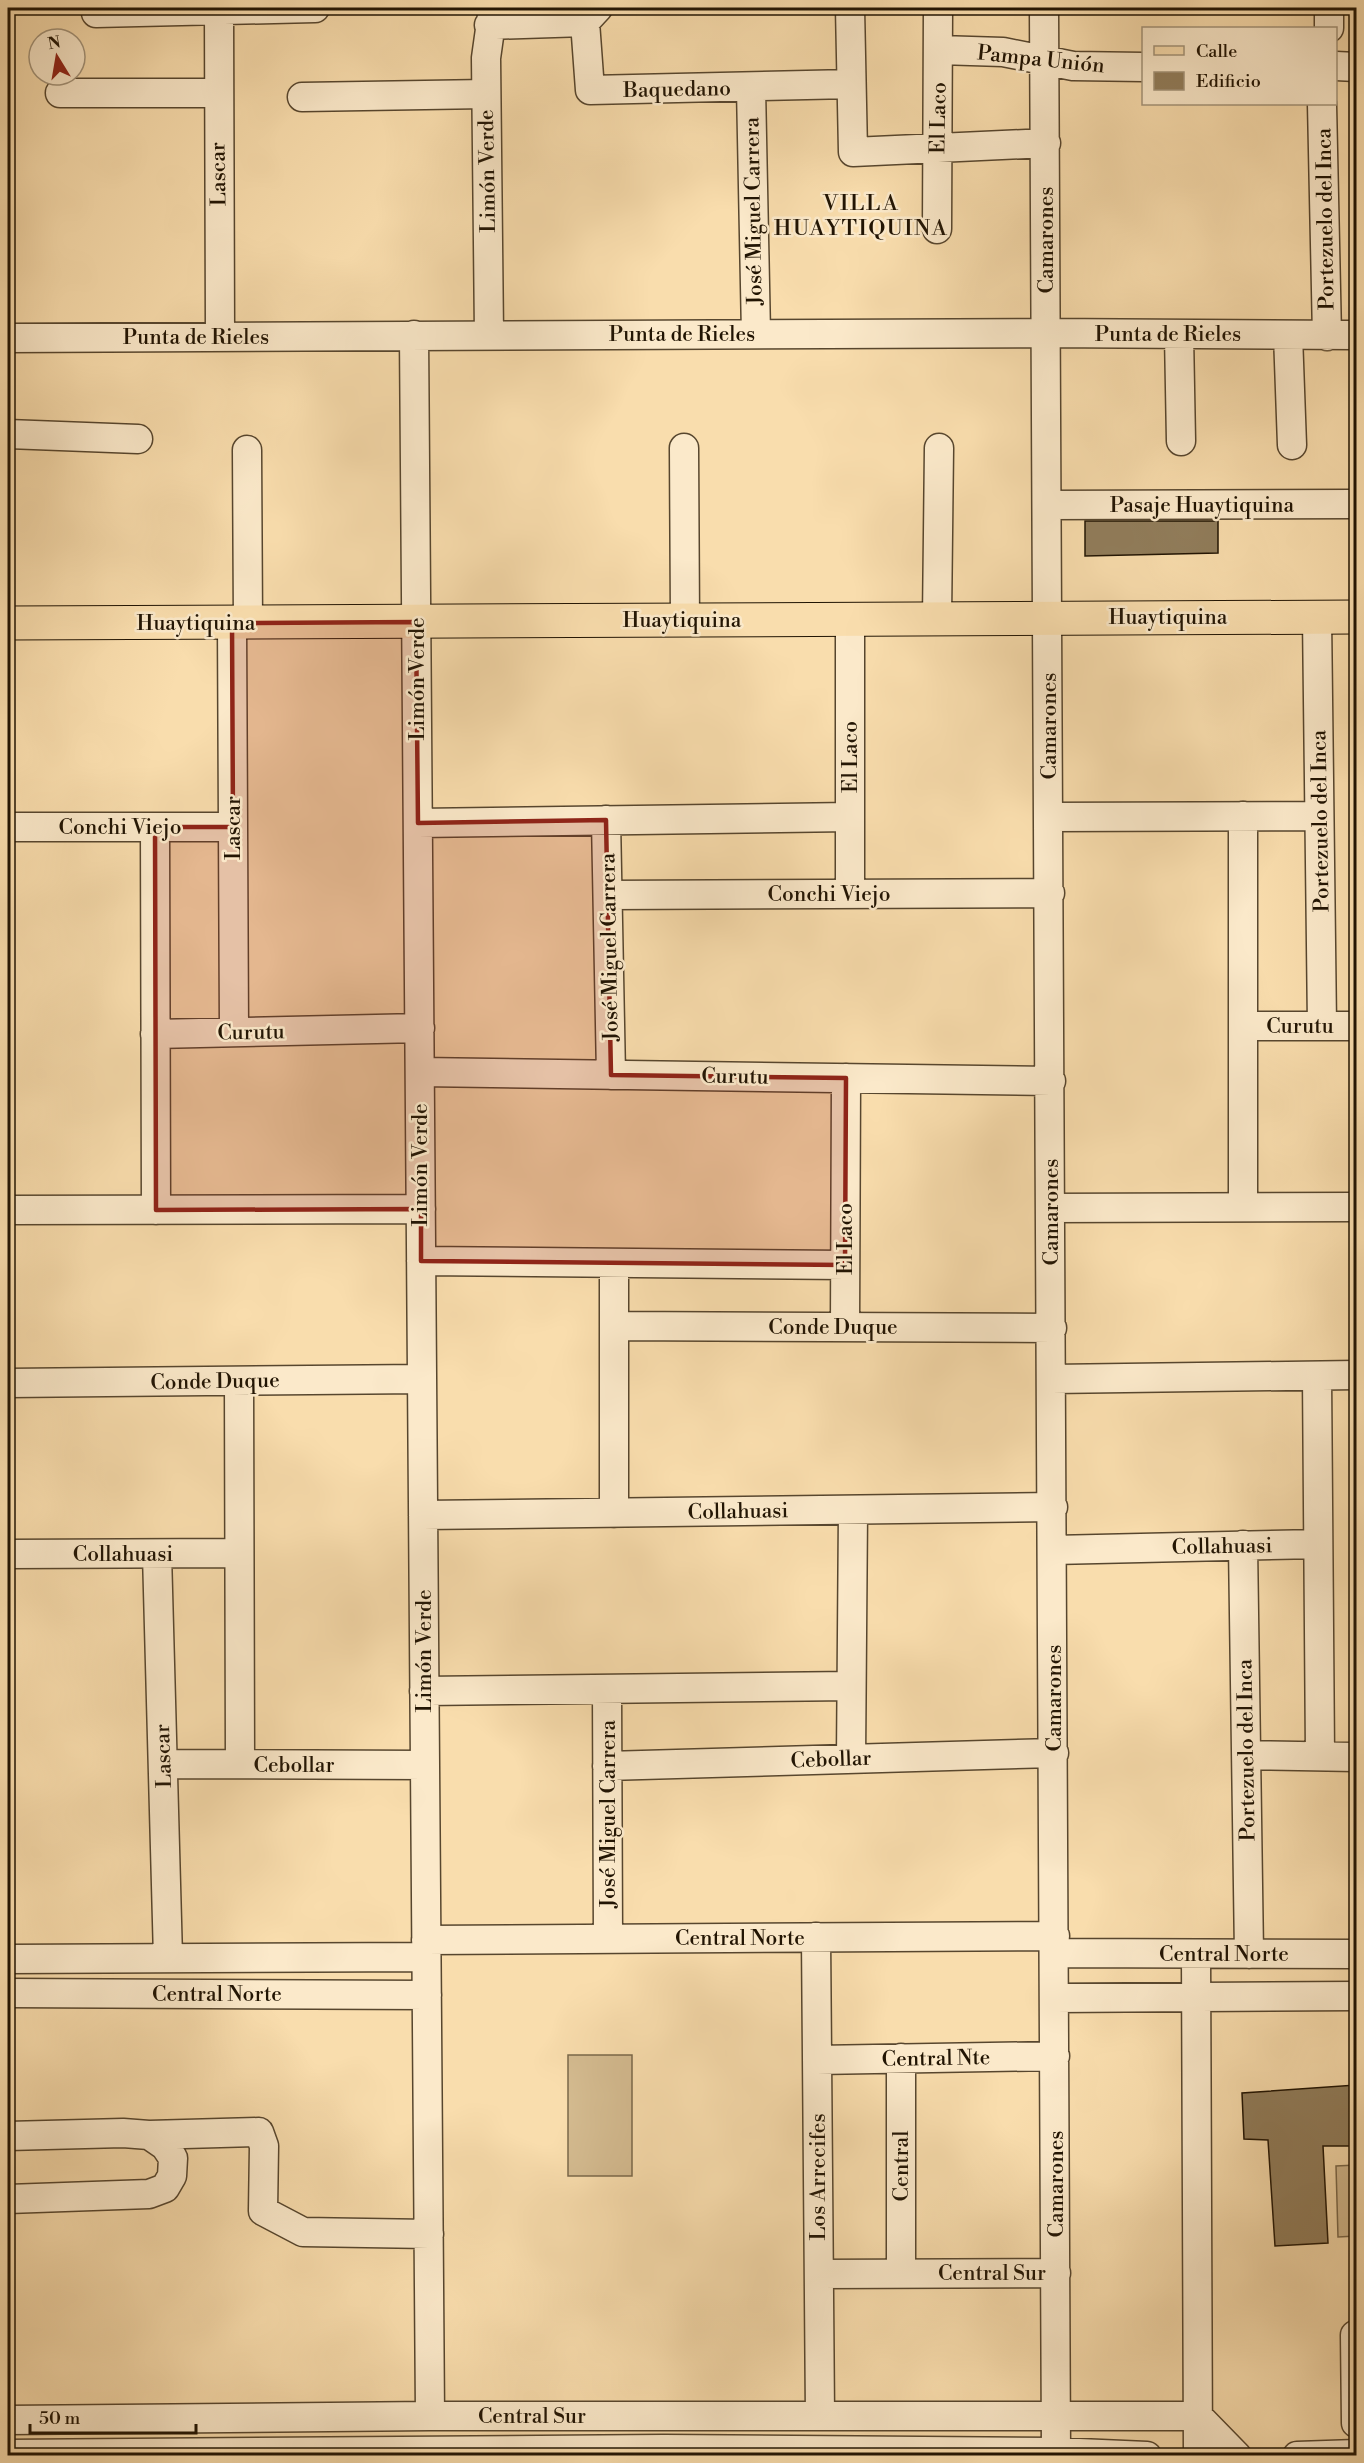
<svg xmlns="http://www.w3.org/2000/svg" width="1364" height="2463" font-family="'Libre Bodoni',serif">
<style>
.garden{fill:#d4bb90;stroke:#7a684a;stroke-width:1.5}
.building{fill:#917d5b;stroke:#211403;stroke-width:1.5}
.lines{fill:none;stroke-linecap:round;stroke-linejoin:round}
.minor-casing{stroke:#57462e;stroke-width:31}
.major-casing{stroke:#211403;stroke-width:35}
.path{stroke:#211403;stroke-width:4;stroke-dasharray:1.5 3;stroke-linecap:butt}
.minor{stroke:#fbe9ca;stroke-width:28}
.major{stroke:#f9ddad;stroke-width:33}
.marked{fill:#8f2418;fill-opacity:0.2;stroke:#8f2418;stroke-width:4.5;stroke-linejoin:round}
.labels{text-anchor:middle;stroke-width:5;stroke-linejoin:round;paint-order:stroke}
.street-label{font-size:21px;fill:#211403;stroke:#fbe9ca}
.neighbourhood-label{font-size:22px;letter-spacing:1.5px;fill:#211403;stroke:#fbe9ca}
</style>
<rect width="100%" height="100%" fill="#f9ddad"/>
<filter id="stains"><feTurbulence type="fractalNoise" baseFrequency=".00333" numOctaves="4"/><feColorMatrix values="0 0 0 0 .2 0 0 0 0 .09 0 0 0 0 .02 0 0 0 .5 -.17"/></filter>
<radialGradient id="worn" r=".72"><stop offset=".6" stop-color="#630" stop-opacity="0"/><stop offset="1" stop-color="#630" stop-opacity=".3"/></radialGradient>
<!-- garden -->
<path class="garden" d="M568,2055H632V2176H568Z
M1356,2165V2236L1338,2237L1336,2166Z"/>
<!-- building -->
<path class="building" d="M1085,521H1218V553L1085,556Z
M1356,2085V2146H1323L1328,2243L1275,2246L1268,2140L1244,2139L1242,2093Z"/>
<g class="lines">
<defs>
<path id="minor" d="M598,8L585,22L590,90L851,84
M850,8L853,152L1046,143
M1044,8L1056,2452
M219,11L220,336
M96,13L315,8
M489,25L585,22
M1329,28V8
M939,50L1003,52L1073,66L1144,67
M1336,66L1356,67
M751,88L756,334
M60,93H217
M302,97L486,94
M1322,104L1327,336
M937,229L938,8
M414,335L430,2416
M489,335L486,58L493,8
M1179,335L1181,441
M1288,335L1292,445
M8,338L1047,333L1356,335
M8,434L138,439
M684,448L685,621
M247,450L248,623
M1048,505L1356,504
M1317,617L1322,1026
M850,619V894
M937,619L939,448
M232,623L234,1032
M1049,817L1319,816
M606,820L611,1075
M418,823L850,817
M8,827H233
M155,827L156,1210
M608,895L1050,893
M1243,1026H1356
M155,1034L420,1028
M420,1072L1051,1081
M1243,1207V816
M1051,1208L1356,1207
M8,1210L421,1209
M421,1261L845,1265
M614,1263V1513
M614,1326L1052,1328
M845,1327L846,1078
M1317,1376L1320,1756
M1052,1379L1356,1375
M239,1381L240,1764
M8,1383L422,1379
M423,1515L1053,1507
M1243,1545L1249,1954
M1053,1550L1318,1544
M8,1554L239,1553
M157,1554L168,1958
M607,1689L608,1939
M424,1691L851,1686
M1247,1755L1356,1757
M851,1759L853,1510
M163,1764L425,1765
M607,1766L1054,1753
M816,1937L820,2416
M426,1940L1055,1936
M1055,1953L1356,1954
M1196,1954L1198,2456
M8,1959L426,1957
M8,1993L427,1995
M1055,1998L1356,1996
M901,2058V2273
M817,2060L1055,2056
M149,2135L259,2132L264,2146L263,2211L303,2232L429,2234
M8,2136L123,2133L149,2135L165,2146L173,2158L172,2176L165,2188L149,2194L8,2199
M819,2274L1056,2273
M1355,2335L1356,2423
M8,2420L430,2416H1198L1237,2456
M8,2454L664,2449L1056,2452L1147,2456
M1297,2456L1356,2454"/>
<path id="major" d="M8,623L1356,617"/>
</defs>
<!-- minor casing -->
<use href="#minor" class="minor-casing"/>
<!-- major casing -->
<use href="#major" class="major-casing"/>
<!-- path -->
<path class="path" d="M8,17L15,8"/>
<!-- minor -->
<use href="#minor" class="minor"/>
<!-- major -->
<use href="#major" class="major"/>
</g>
<!-- marked area -->
<path class="marked" d="M416,622L418,823L606,820L611,1075L846,1078L845,1265L421,1261V1209L156,1210L155,827H233L232,623Z"/>
<g class="labels">
<!-- street labels -->
<g class="street-label">
<text transform="translate(1041 59) rotate(6)" y="7">Pampa Unión</text>
<text transform="translate(677 89) rotate(-1)" y="7">Baquedano</text>
<text transform="translate(938 118) rotate(-89)" y="7">El Laco</text>
<text transform="translate(487 171) rotate(-91)" y="7">Limón Verde</text>
<text transform="translate(218 174) rotate(-91)" y="7">Lascar</text>
<text transform="translate(753 211) rotate(-91)" y="7">José Miguel Carrera</text>
<text transform="translate(1325 219) rotate(-91)" y="7">Portezuelo del Inca</text>
<text transform="translate(1046 240) rotate(-90)" y="7">Camarones</text>
<text x="682" y="341">Punta de Rieles</text>
<text x="1168" y="341">Punta de Rieles</text>
<text x="196" y="344">Punta de Rieles</text>
<text x="1202" y="512">Pasaje Huaytiquina</text>
<text x="1168" y="624">Huaytiquina</text>
<text x="682" y="627">Huaytiquina</text>
<text x="196" y="630">Huaytiquina</text>
<text transform="translate(417 679) rotate(-90)" y="7">Limón Verde</text>
<text transform="translate(1049 726) rotate(-90)" y="7">Camarones</text>
<text transform="translate(850 757) rotate(-90)" y="7">El Laco</text>
<text transform="translate(1320 821) rotate(-91)" y="7">Portezuelo del Inca</text>
<text x="120" y="834">Conchi Viejo</text>
<text transform="translate(233 828) rotate(-90)" y="7">Lascar</text>
<text x="829" y="901">Conchi Viejo</text>
<text transform="translate(609 947) rotate(-91)" y="7">José Miguel Carrera</text>
<text x="1300" y="1033">Curutu</text>
<text transform="translate(251 1032) rotate(-1)" y="7">Curutu</text>
<text transform="translate(735 1076) rotate(1)" y="7">Curutu</text>
<text transform="translate(420 1165) rotate(-90)" y="7">Limón Verde</text>
<text transform="translate(1051 1212) rotate(-90)" y="7">Camarones</text>
<text transform="translate(845 1239) rotate(-90)" y="7">El Laco</text>
<text x="833" y="1334">Conde Duque</text>
<text transform="translate(215 1381) rotate(-1)" y="7">Conde Duque</text>
<text transform="translate(738 1511) rotate(-1)" y="7">Collahuasi</text>
<text transform="translate(1222 1546) rotate(-1)" y="7">Collahuasi</text>
<text x="123" y="1561">Collahuasi</text>
<text transform="translate(424 1651) rotate(-90)" y="7">Limón Verde</text>
<text transform="translate(1054 1698) rotate(-90)" y="7">Camarones</text>
<text transform="translate(1246 1750) rotate(-91)" y="7">Portezuelo del Inca</text>
<text transform="translate(163 1756) rotate(-92)" y="7">Lascar</text>
<text transform="translate(831 1759) rotate(-2)" y="7">Cebollar</text>
<text x="294" y="1772">Cebollar</text>
<text transform="translate(608 1814) rotate(-90)" y="7">José Miguel Carrera</text>
<text x="740" y="1945">Central Norte</text>
<text x="1224" y="1961">Central Norte</text>
<text x="217" y="2001">Central Norte</text>
<text transform="translate(936 2058) rotate(-1)" y="7">Central Nte</text>
<text transform="translate(901 2166) rotate(-90)" y="7">Central</text>
<text transform="translate(818 2177) rotate(-90)" y="7">Los Arrecifes</text>
<text transform="translate(1056 2184) rotate(-90)" y="7">Camarones</text>
<text x="992" y="2280">Central Sur</text>
<text x="532" y="2423">Central Sur</text>
</g>
<!-- neighbourhood labels -->
<g class="neighbourhood-label">
<text x="861" y="210">VILLA<tspan x="861" dy="25">HUAYTIQUINA</tspan></text>
</g>
</g>
<!-- margin -->
<rect width="1364" height="2463" fill="none" stroke="#f9ddad" stroke-width="30"/>
<rect x="9" y="9" width="1346" height="2445" fill="none" stroke="#211403" stroke-width="3"/>
<rect x="15" y="15" width="1334" height="2433" fill="none" stroke="#211403" stroke-width="1.5"/>
<!-- legend -->
<rect x="1142" y="27" width="195" height="78" fill="#fbe9ca" stroke="#a4947a" stroke-width="1.5"/>
<rect x="1154" y="46" width="30" height="9" fill="#f9ddad" stroke="#a4947a" stroke-width="1.5"/>
<text x="1196" y="57" font-size="18" fill="#211403">Calle</text>
<rect x="1154" y="72" width="30" height="18" fill="#917d5b" stroke="#a4947a" stroke-width="1.5"/>
<text x="1196" y="87" font-size="18" fill="#211403">Edificio</text>
<!-- north arrow -->
<g transform="translate(57 57) rotate(349)"><circle r="28" fill="#fbe9ca" stroke="#a4947a" stroke-width="1.5"/>
<path d="M0-4.5L10 22L0 15L-10 22Z" fill="#8f2418"/>
<text y="-9" font-size="16" font-weight="bold" text-anchor="middle" fill="#211403">N</text>
</g>
<!-- scale -->
<path d="M30 2424v9h166v-9" fill="none" stroke="#211403" stroke-width="3"/>
<text x="39" y="2424" font-size="18" fill="#211403" stroke="#fbe9ca" stroke-width="4.5" paint-order="stroke">50 m</text>
<rect width="100%" height="100%" filter="url(#stains)"/>
<rect width="100%" height="100%" fill="url(#worn)"/>
</svg>
